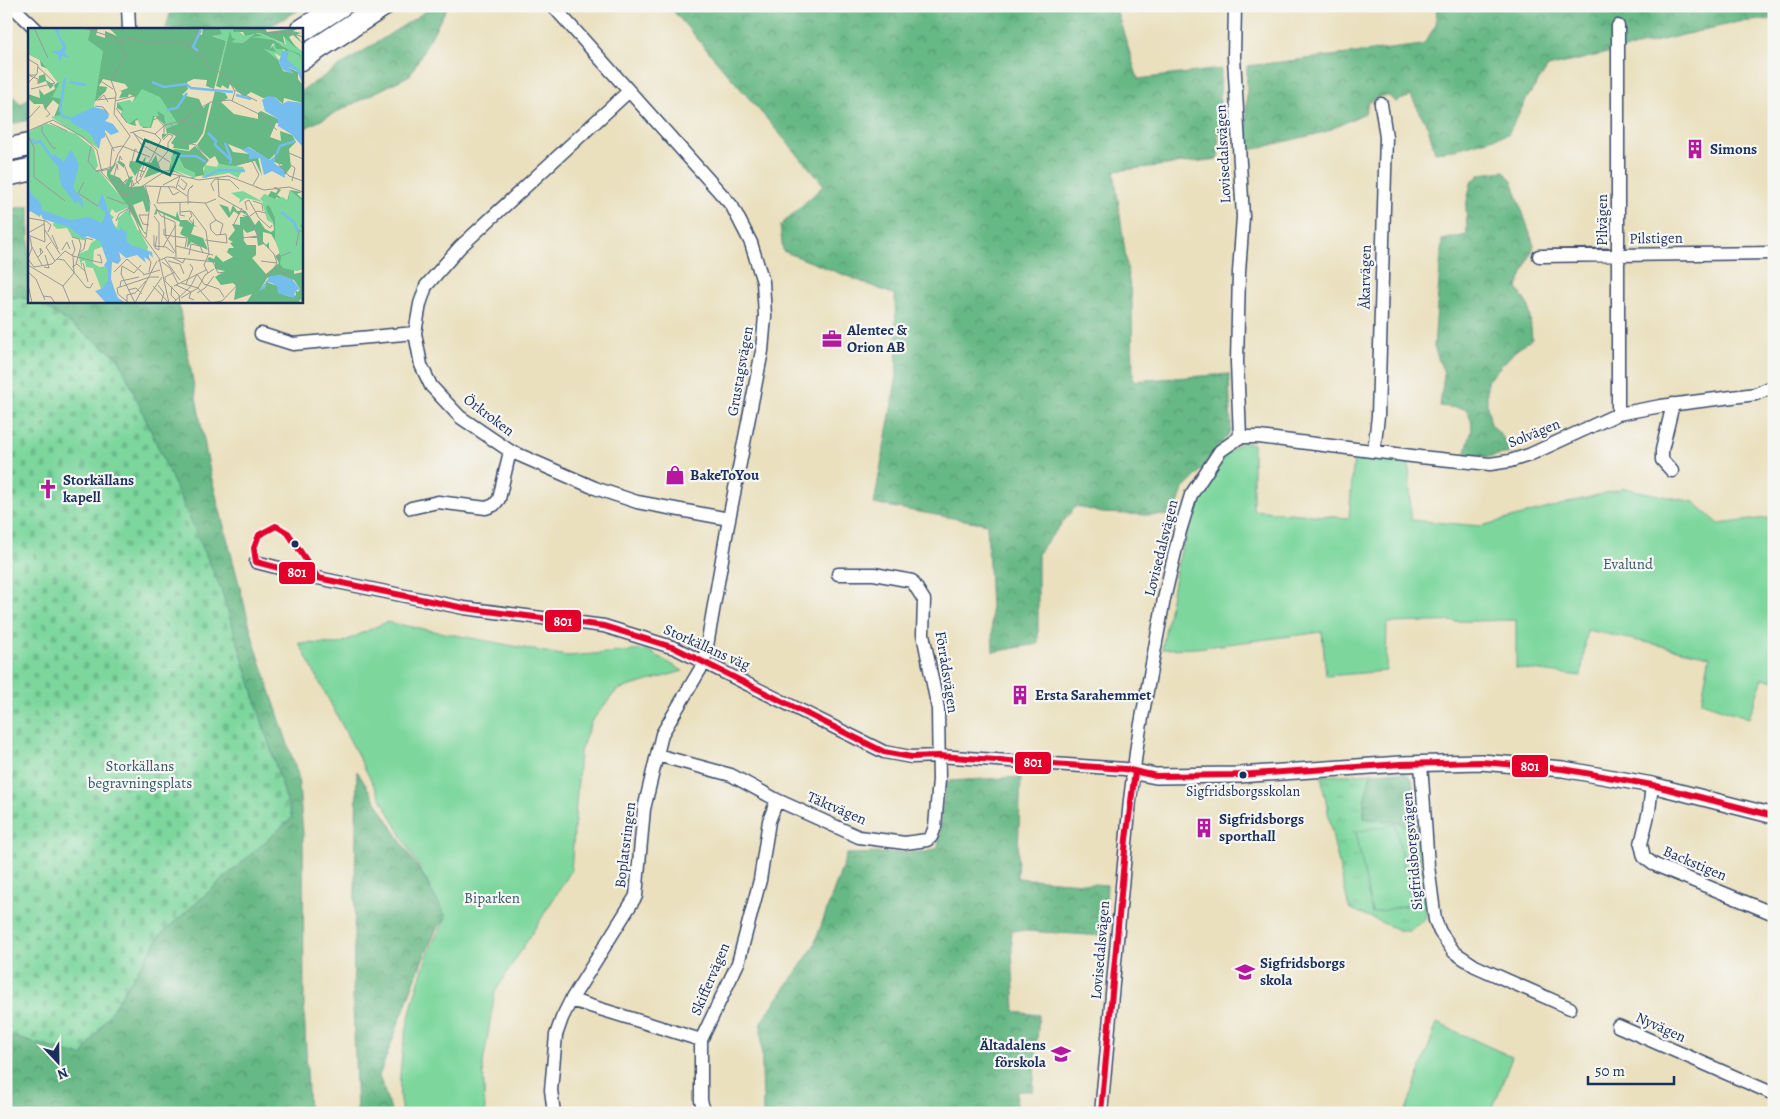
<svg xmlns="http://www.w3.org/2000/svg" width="1780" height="1119" font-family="Alegreya,serif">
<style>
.grass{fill:url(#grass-tufts);stroke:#4c837e}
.forest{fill:url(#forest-crowns);stroke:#407471}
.cemetery{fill:url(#cemetery-stones);stroke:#4c837e}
.green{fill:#7dd79d;stroke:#4c837e}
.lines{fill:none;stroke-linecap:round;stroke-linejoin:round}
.minor-casing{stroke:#3a4a6c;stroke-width:15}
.tertiary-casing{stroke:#3a4a6c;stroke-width:18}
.motorway-casing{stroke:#3a4a6c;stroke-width:25}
.minor{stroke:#fff;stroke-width:12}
.tertiary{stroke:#fff;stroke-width:15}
.motorway{stroke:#fff;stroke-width:22}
.bus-1-casing{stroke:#f6f6f2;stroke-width:10}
.bus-1{stroke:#e4002b;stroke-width:6}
.bus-dot{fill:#1b2f5e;stroke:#f6f6f2;stroke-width:2}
.labels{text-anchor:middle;stroke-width:4.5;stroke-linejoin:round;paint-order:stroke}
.bus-label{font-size:14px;fill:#1b2f5e;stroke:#f6f6f2}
.poi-label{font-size:15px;font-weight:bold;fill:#1b2f5e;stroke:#f6f6f2;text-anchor:start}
.street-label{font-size:15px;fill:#1b2f5e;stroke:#f6f6f2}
.park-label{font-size:15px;fill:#34596e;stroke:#f6f6f2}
.inset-river{fill:none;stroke:#74bded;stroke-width:2.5}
.inset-road{fill:none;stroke:#979998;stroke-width:1}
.view{fill:#0f766e;fill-opacity:0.15;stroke:#0f766e;stroke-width:2.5}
.inset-edge{fill:none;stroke:#1b2f5e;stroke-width:2.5}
.line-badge{stroke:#f6f6f2;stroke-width:2}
.badge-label{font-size:14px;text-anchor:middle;font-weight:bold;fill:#fff}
</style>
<defs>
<pattern id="grass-tufts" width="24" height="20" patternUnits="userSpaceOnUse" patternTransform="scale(1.25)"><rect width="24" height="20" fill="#7dd79d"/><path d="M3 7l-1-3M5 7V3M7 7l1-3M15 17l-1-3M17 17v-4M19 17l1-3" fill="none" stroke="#6bb98a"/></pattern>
<pattern id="forest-crowns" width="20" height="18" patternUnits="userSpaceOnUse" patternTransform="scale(1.25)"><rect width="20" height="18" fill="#66b884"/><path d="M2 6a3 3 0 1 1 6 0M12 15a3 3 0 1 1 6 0" fill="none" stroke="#53966f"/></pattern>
<pattern id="cemetery-stones" width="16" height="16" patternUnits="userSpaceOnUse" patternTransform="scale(1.25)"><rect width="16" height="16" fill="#7dd79d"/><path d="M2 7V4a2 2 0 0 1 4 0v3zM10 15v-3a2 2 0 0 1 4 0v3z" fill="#6bb98a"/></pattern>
</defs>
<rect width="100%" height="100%" fill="#f6f6f2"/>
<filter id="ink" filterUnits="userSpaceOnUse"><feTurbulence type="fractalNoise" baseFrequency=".02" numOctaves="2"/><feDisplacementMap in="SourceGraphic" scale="10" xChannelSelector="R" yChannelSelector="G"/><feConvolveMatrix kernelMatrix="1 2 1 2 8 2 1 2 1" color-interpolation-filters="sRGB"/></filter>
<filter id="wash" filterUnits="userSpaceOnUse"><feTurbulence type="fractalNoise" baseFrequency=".0096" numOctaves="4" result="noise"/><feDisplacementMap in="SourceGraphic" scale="20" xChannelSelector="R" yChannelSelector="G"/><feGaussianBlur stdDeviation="1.12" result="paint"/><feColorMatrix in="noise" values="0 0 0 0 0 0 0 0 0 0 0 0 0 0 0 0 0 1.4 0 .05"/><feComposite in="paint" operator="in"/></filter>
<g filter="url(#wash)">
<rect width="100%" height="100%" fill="#eae0be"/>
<!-- grass -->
<path class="grass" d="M1392,772L1405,773L1412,779L1426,914L1425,919L1409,931H1401L1349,908L1334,843L1321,776Z"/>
<!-- forest -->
<path class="forest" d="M172,6H306L265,29H166Z
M434,6H448L410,75L301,130V91Z
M669,6H1115L1138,79L1221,69L1218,159L1114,171L1132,303L1133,381L1229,374L1231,431L1196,476L1183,489L1174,516L1102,513L1076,506L1038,553V644L993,652L987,524L874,504L897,375L895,295L783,251L780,226L824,185Z
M1437,6H1774V19L1738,22L1548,67L1527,98L1508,134L1453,150L1435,152L1428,127L1411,96L1395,102L1389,96H1381L1368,103L1365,113L1325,132L1246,151L1247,66L1423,45L1436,25Z
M6,90L21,104L29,98V120L6,125Z
M1504,171L1513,183L1534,246L1517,288L1529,307L1532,339L1515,351L1487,381V406L1491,424L1504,439L1510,453L1487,457L1466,454C1468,434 1478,430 1466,409L1440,406L1444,374L1434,347L1442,240L1467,235L1466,206L1471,183L1480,174Z
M29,206V299L6,296V210Z
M37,301H178L210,472L254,642L298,775L303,833L304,1008L309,1113H6V1023L10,1036L82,1056L161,934L292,818L221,589L118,357Z
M357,771L448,917L438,926L422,961L379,1076L392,1113H357L353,1004Z
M1392,772L1405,773L1412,779L1418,832L1400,823L1364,818V801L1371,773Z
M1021,777L1017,878L1107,885L1104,936L1011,930L1015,1012L1039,1015L1033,1091H1017L1016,1113H763L761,1022L813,948L847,854L926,852L938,848L945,785L949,781Z"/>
<!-- cemetery -->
<path class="cemetery" d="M6,296L29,299V301H37L118,357L221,589L292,818L161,934L82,1056L10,1036L6,1023Z"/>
<!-- green -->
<path class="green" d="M1242,442L1253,444V510L1349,518L1354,454L1409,461L1411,520L1481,526L1624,488L1694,502L1719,524L1774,517V681L1763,678L1749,718L1701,702L1710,656L1587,630L1581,676L1516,668V620L1387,623L1386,671L1326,676L1322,632L1197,648L1162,649L1177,566L1196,497L1225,455Z
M386,622L567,656L647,650L683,671L617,690L591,722L580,752L571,871L495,992L483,1064L485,1113H402C392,1069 415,986 432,944C436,935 442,926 446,917L365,769L299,643L339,644Z
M1395,824L1412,904L1372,913L1356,832Z
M1437,1023L1512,1057L1491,1113H1405Z"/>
</g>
<g filter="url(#ink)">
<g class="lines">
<defs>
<path id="minor" d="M12,6L36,29
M128,6L129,29
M553,6L732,206L751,243L763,282L765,316L762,351L729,519L704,663L662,734L644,809L636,896L571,1000L562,1018L556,1035L551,1090L554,1113
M629,91L460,247L426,286L420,304L415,333L421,365L431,386L460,417L510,451L595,488L637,502L729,519
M1539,256L1774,253
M261,334L293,344L415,333
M1618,414V26
M1240,437H1259L1420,457L1490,464L1510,461L1529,455L1618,414L1661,406L1756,394L1774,386
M1374,451L1378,416L1386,137L1381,104
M1672,471L1662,460V450L1673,404
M411,508L438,502L486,508L494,505L499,499L510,451
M256,562L318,578L464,608L604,626L675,648L884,752L911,757L939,756L1125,769L1135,772
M657,755L731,775L777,800L859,837L905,843L927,840L931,837L935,827L939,780L938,709L923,634L924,600L912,581L874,574H838
M1421,763L1428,866L1435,920L1440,932L1454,952L1475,966L1570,1008
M1652,785L1649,811L1641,844L1644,857L1653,864L1774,914
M571,1000L701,1040
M1618,1026L1774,1094
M705,1113L701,1101V1040L738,963L760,880L769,821L777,800
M1101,1113L1130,800L1137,745L1164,599L1180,531L1191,495L1220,451L1240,437L1237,362L1239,272L1243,217L1234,57L1235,6"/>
<path id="tertiary" d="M1135,772L1156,776L1239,775L1401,764L1481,762L1563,769L1652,785L1774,816"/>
<path id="motorway" d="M301,31L340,6
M301,59L382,6
M6,150L29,145
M6,175L29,170"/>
</defs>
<!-- minor casing -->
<use href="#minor" class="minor-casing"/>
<!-- tertiary casing -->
<use href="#tertiary" class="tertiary-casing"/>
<!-- motorway casing -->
<use href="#motorway" class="motorway-casing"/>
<!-- minor -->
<use href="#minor" class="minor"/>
<!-- tertiary -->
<use href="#tertiary" class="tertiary"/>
<!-- motorway -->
<use href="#motorway" class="motorway"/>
<defs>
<path id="bus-1" d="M276,526L288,533L318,578L256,562L254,548L259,535Z
M318,578L464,608L604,626L675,648L884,752L911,757L939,756L1125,769L1156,776L1239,775L1401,764L1481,762L1563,769L1652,785L1774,816
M1101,1113L1126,839L1135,772"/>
</defs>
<!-- bus-1 casing -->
<use href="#bus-1" class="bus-1-casing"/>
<!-- bus-1 -->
<use href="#bus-1" class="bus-1"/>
</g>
</g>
<!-- icons -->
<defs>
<symbol id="building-bare" viewBox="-9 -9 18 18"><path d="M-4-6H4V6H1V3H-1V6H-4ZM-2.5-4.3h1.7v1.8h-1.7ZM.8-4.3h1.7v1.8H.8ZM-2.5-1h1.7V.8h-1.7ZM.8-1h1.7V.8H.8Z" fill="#b5179e" stroke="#f6f6f2" stroke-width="2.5" paint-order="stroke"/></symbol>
<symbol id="office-bare" viewBox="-9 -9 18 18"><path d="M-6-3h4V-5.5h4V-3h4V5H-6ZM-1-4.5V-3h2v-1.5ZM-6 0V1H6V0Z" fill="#b5179e" stroke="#f6f6f2" stroke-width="2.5" paint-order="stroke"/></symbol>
<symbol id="shop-bare" viewBox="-9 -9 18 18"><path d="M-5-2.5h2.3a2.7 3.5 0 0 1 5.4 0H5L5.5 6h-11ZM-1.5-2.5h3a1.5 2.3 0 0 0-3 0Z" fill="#b5179e" stroke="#f6f6f2" stroke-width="2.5" paint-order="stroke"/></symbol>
<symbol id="church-bare" viewBox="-9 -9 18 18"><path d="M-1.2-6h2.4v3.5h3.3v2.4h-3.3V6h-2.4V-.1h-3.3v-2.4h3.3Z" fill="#b5179e" stroke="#f6f6f2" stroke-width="2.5" paint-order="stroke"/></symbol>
<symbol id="school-bare" viewBox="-9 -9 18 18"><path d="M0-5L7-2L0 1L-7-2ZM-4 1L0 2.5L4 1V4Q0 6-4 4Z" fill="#b5179e" stroke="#f6f6f2" stroke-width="2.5" paint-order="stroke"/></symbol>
</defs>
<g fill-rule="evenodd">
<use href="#building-bare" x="1681" y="135" width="28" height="28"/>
<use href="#office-bare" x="818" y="325" width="28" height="28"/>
<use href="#shop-bare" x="661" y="461" width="28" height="28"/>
<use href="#church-bare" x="34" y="475" width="28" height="28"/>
<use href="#building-bare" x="1006" y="681" width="28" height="28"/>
<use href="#building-bare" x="1190" y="814" width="28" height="28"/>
<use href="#school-bare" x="1231" y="958" width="28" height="28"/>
<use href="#school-bare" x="1047" y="1040" width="28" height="28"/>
</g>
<!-- markers -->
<g class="bus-dot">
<circle cx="295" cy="544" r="4.5"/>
<circle cx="1243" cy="775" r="4.5"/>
</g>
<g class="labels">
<!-- bus labels -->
<g class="bus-label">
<text x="1243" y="796">Sigfridsborgsskolan</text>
</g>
<!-- poi labels -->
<g class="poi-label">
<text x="1710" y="154">Simons</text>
<text x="847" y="335">Alentec &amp;<tspan x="847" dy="17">Orion AB</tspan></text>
<text x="690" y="480">BakeToYou</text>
<text x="63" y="485">Storkällans<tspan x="63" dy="17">kapell</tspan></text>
<text x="1035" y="700">Ersta Sarahemmet</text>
<text x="1219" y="824">Sigfridsborgs<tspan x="1219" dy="17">sporthall</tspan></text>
<text x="1260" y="968">Sigfridsborgs<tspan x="1260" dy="17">skola</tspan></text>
<text x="1046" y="1050" text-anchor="end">Ältadalens<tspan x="1046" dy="17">förskola</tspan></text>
</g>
<!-- street labels -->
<g class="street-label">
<text transform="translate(1223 154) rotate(-93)" y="5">Lovisedalsvägen</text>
<text transform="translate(1602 220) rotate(-90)" y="5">Pilvägen</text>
<text transform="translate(1656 238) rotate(-1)" y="5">Pilstigen</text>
<text transform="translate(1365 277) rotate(-89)" y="5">Åkarvägen</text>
<text transform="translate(740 371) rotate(-80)" y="5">Grustagsvägen</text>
<text transform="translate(489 415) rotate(37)" y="5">Örkroken</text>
<text transform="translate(1534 433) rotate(-22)" y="5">Solvägen</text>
<text transform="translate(1161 548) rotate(-76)" y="5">Lovisedalsvägen</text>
<text transform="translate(707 647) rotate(24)" y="5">Storkällans väg</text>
<text transform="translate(947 672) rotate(81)" y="5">Förrådsvägen</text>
<text transform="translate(837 808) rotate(23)" y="5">Täktvägen</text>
<text transform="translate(625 845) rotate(-83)" y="5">Boplatsringen</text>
<text transform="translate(1412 851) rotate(-95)" y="5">Sigfridsborgsvägen</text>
<text transform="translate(1695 863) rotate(23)" y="5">Backstigen</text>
<text transform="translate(1100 950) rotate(-85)" y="5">Lovisedalsvägen</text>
<text transform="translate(710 979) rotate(-67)" y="5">Skiffervägen</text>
<text transform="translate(1661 1027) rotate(24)" y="5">Nyvägen</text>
</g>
<!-- park labels -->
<g class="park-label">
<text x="1628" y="569">Evalund</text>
<text x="140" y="771">Storkällans<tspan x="140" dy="17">begravningsplats</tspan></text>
<text x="492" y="903">Biparken</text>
</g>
</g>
<!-- overview -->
<g transform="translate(28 28)">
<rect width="275" height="275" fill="#eae0be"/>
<path d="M191,0H206L217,8L232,5L258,17L256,8L275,24V36L254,17L248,16L256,21L254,29L246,25L251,32L253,29V35L236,22L246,17L244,14L224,9L215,15L203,14L201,10L187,58L198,13L183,7L191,5ZM190,136L215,139L217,143H214L210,150L201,145L174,150L177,137L189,139ZM215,163L241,177L240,186L246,196L239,192L234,174L218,170L211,175L212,171L203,165Z" fill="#7dd79d"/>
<path d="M0,0H70L68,7L77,10V3L89,8L81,0H171V6L174,7L175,0H191L194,6L184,8L198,13L186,61L178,58L179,52L166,51L159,54L160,61L154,67L171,71L177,84L175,80L182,74L175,105L169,114L161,117V122L145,120L141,130L146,117L143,115L148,108L141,105L134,111V106H139L137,97L127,88L123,100H115L110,92L107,93L108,98L101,96L93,88L94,83L89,80V75L102,72L104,75L107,69L101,66L100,69L91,70L94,64L85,59L92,63L100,60L97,56L75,51L71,58L79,59L78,63L57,83L26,89L31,77L25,72L17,82L15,76H6L0,70V66L12,70L11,61L16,67L27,61L26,57L22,61L18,53L10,56L11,48L17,46L18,52L26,57L30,54L20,41L13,38L12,32L0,26ZM206,0H237L239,4L271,0L265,3L273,5L268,7L275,16L265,7L261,9L269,21L255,8L257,18L255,15L232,5H228L234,8L224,9L245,12L261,22L272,26L275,50L256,21H248L246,14L241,21L245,19L248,24L236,21L250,32L255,43L265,45L259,39L270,44V51L275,57V75L256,70L255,76L247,69L235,70L223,64L216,69L202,56L200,61L194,57L193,60L188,58L202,3L204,10L208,11L203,14L215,15L227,6L217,8L215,4H205ZM187,63L197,65L200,70L193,74L206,86L230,91V85L233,83L250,91L252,95H248L242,109L253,113L252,103L264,107L268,114L261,121L263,139L257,147L249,139L255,137L246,134L247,126L241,132L221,119L215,122L200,116L205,124L221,126V131L230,129L234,148L227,133L204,138L191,136L187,128L182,131L172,122L169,117L176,107ZM167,118L181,132L175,140L176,147L161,150L147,144L134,143L141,142L146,121L161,123ZM149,126L156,140L167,145V150H161L144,141L143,129ZM128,127L132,144L116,150L122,137L116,135L107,148L101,138L102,133L114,134L118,128L117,134L123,135ZM90,133L96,136V140L89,134L82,146L92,150L97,157L101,149L105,148L101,159L116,158L121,169V183L118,184L115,173L105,177L116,204L119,205L117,206L116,205L79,148V143ZM248,159L253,162L249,167L259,173L262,162L274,164L269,166L275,171V203L266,193L269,199L270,205L266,195L259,193L264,202L266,216L255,209L256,203L250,180L254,184L252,172L249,169L246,173L253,198L250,200L254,199L253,210L264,219V222L260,220L263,226L259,228L270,225L268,230H273L275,233V241L268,243L266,239L257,237L253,211L256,238L266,240V246L275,244V275L272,271L271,275H218L224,266L206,272L208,258L205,255L193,257L187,249L197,243L187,241V235L179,232L181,229L186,231L188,227L195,234L205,229L196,222L199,224L201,220H206L202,215L205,214L200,211L207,202L204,196L212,197V189H217L214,187L221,188L213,184L211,187L206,183L201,190L191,176L200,179L202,185L205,177L209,183H217L222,189L227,197L231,192L237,201L243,204L246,202L245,194L240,186L238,179L242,175L237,166L240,168L243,163L248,165L250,162L245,160ZM215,201L219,205L227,202L229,208L220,210H229L230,218L236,216L241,221V214L238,217L229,209L235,214V204L243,206L249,216L252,225L247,228L251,235L238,246L224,230L228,227V217H219L216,213ZM251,247L266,252L272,261L270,264L267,262L268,267L263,269L251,265L250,258L238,254L237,260L232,262L239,250ZM128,181L148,189L149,183L152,192H159L164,196L166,190V197L170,199L166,198L163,206L175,210L180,222L163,214L159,220L160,210L152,206L155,199L151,198L152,194L129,183V186L126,187Z" fill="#66b884" fill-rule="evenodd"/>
<path d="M149,126L156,140L167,145V150L144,141L143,129ZM100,181L110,203L101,208L89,191Z" fill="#7dd79d"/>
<path d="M0,0H63L60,12L75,23L66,79L71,121L23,89L32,87L33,71L24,69L31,56L12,32L0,26ZM260,22L271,27L275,36V56L270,43L255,31ZM114,61L132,69L150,96L138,101L136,87L129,83L131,88H125L122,100L112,98L109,90L101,96L93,88L95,81L90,75L102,72L104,75ZM18,95L48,106L66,121L70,138L67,142L72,144L101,179L88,185L84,181L82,186L86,189L83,193L89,200L90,193L94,194L101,202V206L111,202L120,219L119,225L57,200L55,208L58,213L44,209L39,200L29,201L25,197L27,191L0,175V104ZM262,162L275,173V197H272L275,202V241L268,243L255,240L252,236L253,229L247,212V190L242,179L232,171L236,166L247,171L255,169L260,173ZM72,209L78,217L66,222L65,235L71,239L82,238L81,258L74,263L65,240L58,239L57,233H54V241L50,226L60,222L63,215Z" fill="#7dd79d"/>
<path d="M26,0H31V7L38,17L37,26L42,30L34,28L32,34L37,50L30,27L22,23H31L35,19ZM254,23H261L259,32L273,43L275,57L269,43L260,39L265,46L255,42L251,35ZM240,68L247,69L254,76L260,73L275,75V119L263,106L250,98V91L237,83L234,72ZM66,79L78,82L81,89L77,93L85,96L91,104L83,107L77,102V109L73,111L71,121L62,105L44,95L42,90ZM220,119L242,132L248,127L246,135L256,142L257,150L244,143L236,147L232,130L221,131V126L214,122ZM43,121L51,137L45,160L54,171L56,181L50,173L48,176L33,157L30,138L23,131L26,126L36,134ZM0,154L3,166L13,175L14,182L42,192L61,189L74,195L78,185L70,178L74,165L87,200L92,203V199L99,205L98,212L103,217L124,224L125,230L121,226V232L116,229L118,235L109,227L98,230L91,224L93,232L90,236L84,234L83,251L87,263L90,270L98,275H78L67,263L75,260L80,252V243L76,237L79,233L72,213L59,208L56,211L41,199L15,191L13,186L12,189L2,183L0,186ZM251,247L264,251L272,261L267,263L266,270L250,265L249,258L244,255L238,254L237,260L231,263L242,248Z" fill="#74bded"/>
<path class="inset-river" d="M170,23L165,19L173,2M37,50L32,82L34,88L42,90M42,54L58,57M124,54L136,59L158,56L163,60L205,64M208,67L223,71M139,82L149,80L159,65M180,105L188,113L187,117L203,132L202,136M3,111L7,115L12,113L24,130M197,115L203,131M248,127L252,118L267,113M151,128H168L178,134M177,149L191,142L217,143M253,184L266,194L270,204"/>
<path class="inset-road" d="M6,0L20,30M56,0L87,10L98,27L83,52L88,66L86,86L102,108L90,126L86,137L85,139H84L82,141L72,143H68L84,139M173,0L159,18L175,28L180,38L199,48L207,64L204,73M228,0L239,5L260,4L275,9M91,14L104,10L117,14H161M0,31L10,37L9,46L1,54M8,47H0L10,51V56M71,52L85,61M3,61L27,55L10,39M207,62L229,73M68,72L87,70M70,72L76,67L80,74M87,73L106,68M67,78L75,79L81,87M88,80L99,95M18,89L22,86L17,80L22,74M0,91L12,78M126,92L129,90L136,98V107M153,93L172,100M22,95L39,103M142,95L155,114L168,117L179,134M14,98V104L25,120H28M0,103L25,92L55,109L69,122L74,145L95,167L102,166L136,144L171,152M105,104L113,116L142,134M77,105L86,123M106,106L120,115M127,106L137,97L157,92L161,86L183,74L202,72L229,85L249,102M0,108L6,119V149L37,173M63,118L60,133L68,143M84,120L94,118L122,129M261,125L275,131M94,132L92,128L91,133L96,136L101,150M250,135L261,148L275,153M103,137L107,121L109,122M263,137L267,140L264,153M206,138L224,133L231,147L225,157M82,139L84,120M133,144L130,135L140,123V115L145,108L141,106L135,112M112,149L116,136L119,137M190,150L191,168M171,152L200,148L231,160M85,153L89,136L90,142M56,154L50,165L70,178M111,156L108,152L111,142L117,144M89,157L92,152L96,157L99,151L95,155M117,157L122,175M135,157L152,148L148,160M150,157L156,162L159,156L153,151M118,158L146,159L159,168M140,158L145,167L151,164M228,159L236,162L261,159L275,164M101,160L112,152L133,112L127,106L113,102L102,105M103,161L104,152L106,158M186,163L183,156L187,151L202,152L211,161M190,168L218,184L231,210L246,226L249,235M79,169L97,176M225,173L234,176L235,183M152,174V187L157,188M161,174L178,175L188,171M129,175L163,174M129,175L133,158M177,175L188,192M101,176L113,205L131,230L141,275M126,176L133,188L147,194L148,229M160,176V164L161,161L165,157L163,160M219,182L217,174L221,172L231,190L242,200L244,197M163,183L178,203L181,225L176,237L180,245M152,184L162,183L164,188L161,191L165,196M136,186L138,209L148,225M126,188L131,195V222M222,188L229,183L238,185M0,190L18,193L23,197L20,204M188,192L195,196L192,207M88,193L91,186L101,180L102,187M121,197L115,196L111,187H121M205,198L214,180M136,201V207L159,210L157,220M17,202L32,226M0,205L16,196M0,207L17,214L16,192M24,207L30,221M126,207V218L138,219L146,225M129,208L127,220L131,222M44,209L51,211L53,218L48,236M118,210L122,175M214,210L230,208M177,212L199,215L198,206L188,207L183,202L182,196L188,192M23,214L18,219L27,233M148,218L185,227M268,218L271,204L272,202L275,205M4,219L14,237M135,219L148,197M34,222L39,214L42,221M52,224L56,221L58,210L65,212M161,227L163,216L172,218L175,225M44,228L47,222L44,212M45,228L46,245M10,229L15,224L12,220L13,226M120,229L123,234L121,244M0,230L4,220L2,209M136,230L152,252M145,230L155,235L157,230M248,230L263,224M0,231L6,239L24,236L37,223L45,228L74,235L72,227H69M29,231L36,232L58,259L62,260L65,255M130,233L139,229L178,233M140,233L152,236L156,246M178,233L185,234L190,245L196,244M233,233L249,235M134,234L142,240L150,256M55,235L60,254M0,237L35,258L42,275M94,238L93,246L107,275M94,238L106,245L113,237M16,239L21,240L17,227M44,239L49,236L57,243M247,241L261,247M0,244L8,251L17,272M86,244L99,231L116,246M147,244L137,249V253L151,267L152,275M169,246L176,256L191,261L196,269M115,247L132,242M235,247H242L249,235M153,255L170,260L183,275L194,273L215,251M0,256L4,275M158,256L165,240L162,236M130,257L136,265L133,275M148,257L163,264L161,270L166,272M35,258L46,245M125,258L140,274M144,258L143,267L148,272M146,258L178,242M92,259L93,253L111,249M100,262L108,260L114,266M169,265L177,260L186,248M15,268L23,269L27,275M153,270L170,260L177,247L186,241M99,274V267L107,265L118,253M101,275L90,266L89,260L122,249H131M107,275L129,233M116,275L134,249M145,275L163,258L169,246"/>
<path class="view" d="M117,112L151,126L142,147L109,133Z"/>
<rect width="275" height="275" class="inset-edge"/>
</g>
<g class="line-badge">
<rect x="278" y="561" width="38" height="24" rx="5" fill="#e4002b"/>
<rect x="544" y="609" width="38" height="24" rx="5" fill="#e4002b"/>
<rect x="1014" y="751" width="38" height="24" rx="5" fill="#e4002b"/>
<rect x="1511" y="754" width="38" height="24" rx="5" fill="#e4002b"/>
</g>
<g class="badge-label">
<text x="297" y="577">801</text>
<text x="563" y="626">801</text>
<text x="1033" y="767">801</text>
<text x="1530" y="771">801</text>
</g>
<!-- margin -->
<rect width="1780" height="1119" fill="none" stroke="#f6f6f2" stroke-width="25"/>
<!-- north arrow -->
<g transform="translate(58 1062) rotate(158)" stroke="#f6f6f2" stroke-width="4" paint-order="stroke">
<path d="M0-4L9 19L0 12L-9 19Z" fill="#1b2f5e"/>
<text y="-8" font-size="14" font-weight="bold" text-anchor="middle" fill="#1b2f5e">N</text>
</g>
<!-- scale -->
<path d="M1588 1076v8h86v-8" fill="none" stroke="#1b2f5e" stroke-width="2.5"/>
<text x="1595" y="1076" font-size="15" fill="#1b2f5e" stroke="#f6f6f2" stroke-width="4" paint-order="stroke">50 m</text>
</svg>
